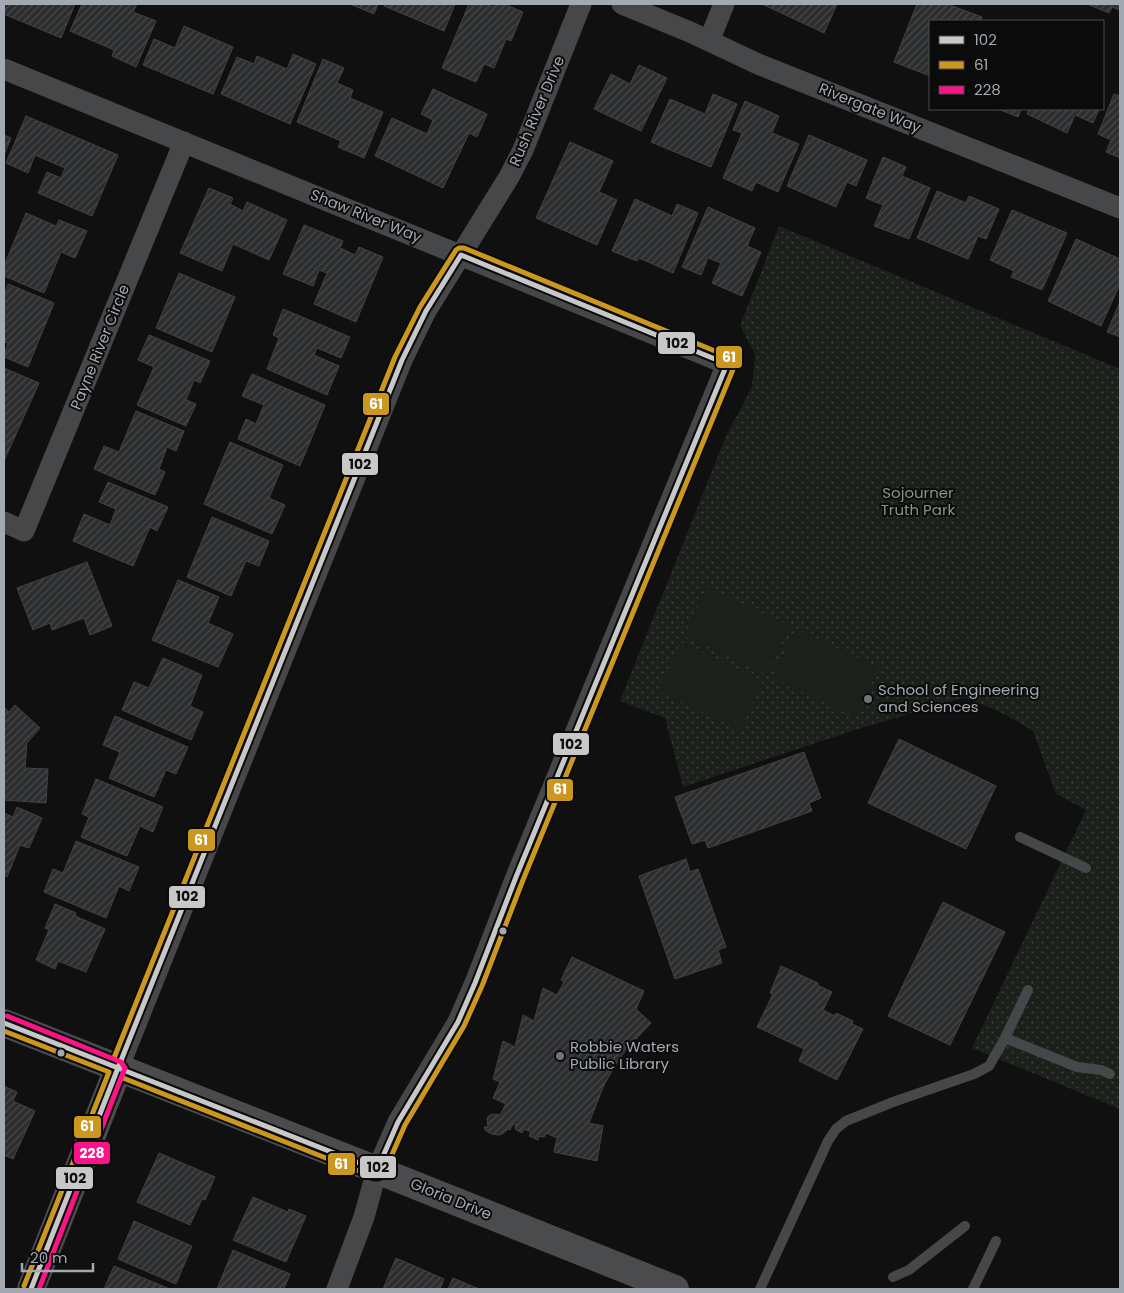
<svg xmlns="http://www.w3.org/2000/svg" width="1124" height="1293" font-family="Poppins,sans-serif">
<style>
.green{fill:url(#green-dots)}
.pitch{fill:#1b201b}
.building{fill:url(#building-hatch);stroke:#404244}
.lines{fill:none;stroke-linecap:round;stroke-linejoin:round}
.lane{stroke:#454749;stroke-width:10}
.street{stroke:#454749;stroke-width:21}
.secondary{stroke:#494b4d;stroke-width:28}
.bus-1-casing{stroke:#0b0b0c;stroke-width:9}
.bus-2-casing{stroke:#0b0b0c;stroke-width:9}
.bus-3-casing{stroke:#0b0b0c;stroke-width:9}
.bus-1{stroke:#c8c8c8;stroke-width:5}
.bus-2{stroke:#cb971e;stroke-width:5}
.bus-3{stroke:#fb1387;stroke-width:5}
.poi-dot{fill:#707378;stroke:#0b0b0c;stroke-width:2}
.bus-dot{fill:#a3a9b0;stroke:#0b0b0c;stroke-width:2}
.labels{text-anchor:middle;stroke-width:4;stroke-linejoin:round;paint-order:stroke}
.street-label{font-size:15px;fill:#a3a9b0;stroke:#0b0b0c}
.park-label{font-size:15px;fill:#7f9a7b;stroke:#0b0b0c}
.poi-label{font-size:15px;fill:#a3a9b0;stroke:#0b0b0c;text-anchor:start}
.line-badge{stroke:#0b0b0c;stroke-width:2}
.badge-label{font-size:14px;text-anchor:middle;font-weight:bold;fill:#fff}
.pale-badge-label{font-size:14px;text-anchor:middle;font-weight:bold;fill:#111}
</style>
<defs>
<pattern id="green-dots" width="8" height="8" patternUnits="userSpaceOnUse" patternTransform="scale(1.25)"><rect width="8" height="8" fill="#1b201b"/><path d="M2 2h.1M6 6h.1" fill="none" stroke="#393e3a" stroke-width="1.8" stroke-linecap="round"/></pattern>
<pattern id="building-hatch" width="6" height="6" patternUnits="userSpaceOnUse" patternTransform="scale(1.25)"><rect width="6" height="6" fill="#2c2d2e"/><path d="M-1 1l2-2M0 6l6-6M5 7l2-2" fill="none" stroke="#47494a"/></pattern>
</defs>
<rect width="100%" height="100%" fill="#101011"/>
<!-- green -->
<path class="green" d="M779,226L1120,369V1109L972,1048L1086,810L1056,794L1033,731L1006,715L965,697L849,732L683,787L665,718L620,701L726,436L752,387L755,354L740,326Z"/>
<!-- pitch -->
<path class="pitch" d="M707,587L790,626L767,675L684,636Z
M796,629L879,668L855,717L772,678Z
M681,642L763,681L740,730L658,691Z"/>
<!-- building -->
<path class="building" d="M4,4H75L61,38L4,14Z
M82,4H137L133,12L156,21L136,67L112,56L114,50L70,31Z
M350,4H378L374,14Z
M385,4H455L444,31L384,6Z
M469,4H485L493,7L495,4H504L523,12L511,41L506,39L494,68L484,64L476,82L442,68Z
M762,4H837L824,33Z
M917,4H947L982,17L981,21H930V76L894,62Z
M1087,4H1120V10L1112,7L1109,13Z
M184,26L233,47L213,94L143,65L154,39L175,48Z
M293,54L316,64L290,124L221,94L237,57L254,64L257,56L287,69Z
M323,59L344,68L337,83L353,90L350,98L383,112L364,158L338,147L341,141L297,122Z
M639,65L667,78L641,131L594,109L611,74L630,84Z
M433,89L487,114L477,137L469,133L443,188L375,156L392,118L427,134L433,120L421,114Z
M713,94L737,104L711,167L651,142L670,99L705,114Z
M1114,94L1120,96V158L1106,152L1111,140L1098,134Z
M745,101L779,116L772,133L799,144L778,192L756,182L752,191L723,178L742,133L733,130Z
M998,109H1021L1018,117Z
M1029,109H1099L1093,123L1075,115L1067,133L1027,114Z
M26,116L118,155L92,216L38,193L47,172L61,178L65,168L35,155L28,173L6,163Z
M4,135L11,138L4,155Z
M809,135L867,160L856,186L847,182L836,207L787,186Z
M570,142L613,161L599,192L617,200L597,245L536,218Z
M883,157L906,167L902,176L930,188L909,239L874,226L883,205L866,198Z
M209,188L233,198L230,204L243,211L247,202L287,220L269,260L233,244L222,271L180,253Z
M937,191L966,203L969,196L999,209L986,239L978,236L968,259L917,238Z
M635,199L672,216L677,204L698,213L673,273L639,258L637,261L612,251Z
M708,207L755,228L747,246L761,252L742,296L712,283L721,263L708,258L701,275L682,267Z
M1012,210L1067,233L1042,290L1011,277L1014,271L990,260Z
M26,213L56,226L59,220L87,231L75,258L61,252L44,293L4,276V266Z
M304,225L343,241L340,248L355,255L359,247L383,257L356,322L314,304L327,273L319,270L313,286L283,274Z
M1076,239L1120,259V284L1101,326L1048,301Z
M179,273L235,297L212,352L156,328Z
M8,284L54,303L28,367L4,357L8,343L4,342V296Z
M1120,302V337L1107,332Z
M283,309L350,337L341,358L317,348L314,355L339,366L327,395L267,369L279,338L273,335Z
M149,335L210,361L200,383L194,380L186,400L196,404L186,426L137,405L154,367L138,360Z
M4,368L39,383L4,461Z
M252,374L325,405L300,466L238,439L246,419L256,424L264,405L242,396Z
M136,411L184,431L176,451L167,447L159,469L165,472L155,495L94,469L104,446L119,452Z
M230,442L283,465L269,498L285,505L272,534L204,504Z
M108,482L168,507L157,531L150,527L133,566L73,541L84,514L110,525L116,509L99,502Z
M212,517L269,541L259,566L246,561L231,596L187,577Z
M87,562L112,626L90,635L84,618L52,630L50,623L33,630L17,588Z
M178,580L219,597L208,623L233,634L218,667L152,640Z
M163,658L202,675L190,706L203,712L191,740L122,710L134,682L149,688Z
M15,705L40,728L27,743L25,768L48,769L46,803L4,800V707L9,712Z
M115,716L188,747L176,774L166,770L154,797L109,778L120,752L103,745Z
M899,739L996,786L966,849L868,803Z
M804,752L821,798L809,803L812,811L708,848L705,840L692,844L675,797Z
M96,779L163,807L153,832L140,826L127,856L81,837L89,817L82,814Z
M17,807L42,818L29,848L20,845L7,877L4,875V813L13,817Z
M76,841L139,867L129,891L119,886L106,918L44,892L53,869L63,873Z
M686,859L690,872L698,869L726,947L718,950L722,963L675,979L639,876Z
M943,902L1005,932L950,1045L888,1016Z
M55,904L76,913L75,916L105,929L86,972L58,961L55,969L36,960L49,930L45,928Z
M572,957L644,991L636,1009L651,1023L636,1039L634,1038L616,1064L604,1085L589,1123L603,1126L597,1161L554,1152L557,1138L546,1133L544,1137L539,1136L538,1140L529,1136L531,1132L524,1129L522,1133L515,1129L516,1125L513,1124L510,1130L508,1129L502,1134L498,1135L492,1134L486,1131L484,1127H488L487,1118L490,1115L494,1114L500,1115L506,1104L493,1098L500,1082L493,1079L503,1041L515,1047L523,1015L534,1021L543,988L557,995L564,982L561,980Z
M781,966L818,983L817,985L832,992L823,1010L835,1016L836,1013L853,1021L852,1024L863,1029L837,1080L799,1061L804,1049L757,1027L773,994L770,993Z
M4,1086L17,1092L13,1101L35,1111L13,1159L4,1155Z
M159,1153L215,1177L205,1200L202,1199L190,1225L137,1202Z
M253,1197L288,1212L289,1209L306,1216L286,1262L233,1240Z
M134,1221L192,1246L176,1284L118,1259Z
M233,1250L290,1274L284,1289H217Z
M396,1258L444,1279L440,1289H383Z
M114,1266L170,1289H104Z
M453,1278L479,1289H448Z"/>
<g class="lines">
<!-- lane -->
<path class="lane" d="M1020,837L1086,868
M1005,1038L1077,1067L1101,1070L1110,1074
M893,1277L909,1270L965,1226
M760,1289L828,1141L836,1129L846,1121L893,1102L974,1074L989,1066L1005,1038L1028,990
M973,1289L996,1241"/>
<!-- street -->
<path class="street" d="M622,4L690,32L758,64L1120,208
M709,41L724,4
M4,69L727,364L516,877L475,983L458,1022L398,1122L377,1170L364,1217L337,1289
M4,522L24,531L184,142
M118,1069L402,360L426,311L509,177L523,150L581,4"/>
<!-- secondary -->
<path class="secondary" d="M4,1023L377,1170L675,1289
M31,1289L118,1069"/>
<defs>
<path id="bus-1" d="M461,255L727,364L516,877L475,983L458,1022L398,1122L377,1170L118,1068L402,360L426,311Z
M4,1023L118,1068
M31,1289L118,1068"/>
<path id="bus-2" d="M4,1031L109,1072L24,1286
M114,1058L395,357L420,307L456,250L459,248H464L732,358L734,363V367L523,880L482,986L464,1026L405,1125L383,1175L378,1177H374L123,1078"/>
<path id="bus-3" d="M7,1016L121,1062L125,1068L39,1289"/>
</defs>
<!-- bus-1 casing -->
<use href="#bus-1" class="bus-1-casing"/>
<!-- bus-2 casing -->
<use href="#bus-2" class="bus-2-casing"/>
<!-- bus-3 casing -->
<use href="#bus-3" class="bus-3-casing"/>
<!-- bus-1 -->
<use href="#bus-1" class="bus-1"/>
<!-- bus-2 -->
<use href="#bus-2" class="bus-2"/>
<!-- bus-3 -->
<use href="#bus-3" class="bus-3"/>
</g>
<!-- markers -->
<g class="poi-dot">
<circle cx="868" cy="699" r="5"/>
<circle cx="560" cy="1056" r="5"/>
</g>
<g class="bus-dot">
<circle cx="503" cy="931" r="4.5"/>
<circle cx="61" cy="1053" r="4.5"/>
</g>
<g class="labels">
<!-- street labels -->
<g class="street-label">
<text transform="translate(870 108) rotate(22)" y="5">Rivergate Way</text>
<text transform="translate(537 111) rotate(-67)" y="5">Rush River Drive</text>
<text transform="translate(366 216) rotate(22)" y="5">Shaw River Way</text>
<text transform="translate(100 347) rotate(-68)" y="5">Payne River Circle</text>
<text transform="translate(451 1199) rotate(22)" y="5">Gloria Drive</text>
</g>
<!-- park labels -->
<g class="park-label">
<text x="918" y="498">Sojourner<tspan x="918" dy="17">Truth Park</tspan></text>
</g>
<!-- poi labels -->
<g class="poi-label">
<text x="878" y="695">School of Engineering<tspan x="878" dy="17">and Sciences</tspan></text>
<text x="570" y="1052">Robbie Waters<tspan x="570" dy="17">Public Library</tspan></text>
</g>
</g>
<g class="line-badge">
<rect x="657" y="331" width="39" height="24" rx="5" fill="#c8c8c8"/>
<rect x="715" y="345" width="28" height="24" rx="5" fill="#cb971e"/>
<rect x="362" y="392" width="28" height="24" rx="5" fill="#cb971e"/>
<rect x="341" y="452" width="38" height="24" rx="5" fill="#c8c8c8"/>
<rect x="552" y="732" width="38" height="24" rx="5" fill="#c8c8c8"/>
<rect x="546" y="778" width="28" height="24" rx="5" fill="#cb971e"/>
<rect x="187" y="828" width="29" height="24" rx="5" fill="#cb971e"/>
<rect x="168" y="885" width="38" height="24" rx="5" fill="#c8c8c8"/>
<rect x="73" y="1115" width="29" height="24" rx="5" fill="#cb971e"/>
<rect x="73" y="1141" width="38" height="24" rx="5" fill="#fb1387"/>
<rect x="327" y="1152" width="29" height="24" rx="5" fill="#cb971e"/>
<rect x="359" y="1155" width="38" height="24" rx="5" fill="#c8c8c8"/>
<rect x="55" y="1166" width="39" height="24" rx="5" fill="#c8c8c8"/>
</g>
<g class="badge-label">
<text x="729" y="362">61</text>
<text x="376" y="409">61</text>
<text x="560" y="794">61</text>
<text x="201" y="845">61</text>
<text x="87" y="1131">61</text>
<text x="92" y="1158">228</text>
<text x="341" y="1169">61</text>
</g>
<g class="pale-badge-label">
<text x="677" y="348">102</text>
<text x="360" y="469">102</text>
<text x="571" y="749">102</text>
<text x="187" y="901">102</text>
<text x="378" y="1172">102</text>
<text x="75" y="1183">102</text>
</g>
<!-- border -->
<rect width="1124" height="1293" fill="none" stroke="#a3a9b0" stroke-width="10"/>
<!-- legend -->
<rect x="929" y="20" width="175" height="90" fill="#0b0b0c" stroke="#484a4e"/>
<rect x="939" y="36" width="25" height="8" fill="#c8c8c8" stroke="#484a4e"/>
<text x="974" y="45" font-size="15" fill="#a3a9b0">102</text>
<rect x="939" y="61" width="25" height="8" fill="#cb971e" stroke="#484a4e"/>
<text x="974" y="70" font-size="15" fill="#a3a9b0">61</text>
<rect x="939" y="86" width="25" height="8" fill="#fb1387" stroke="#484a4e"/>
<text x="974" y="95" font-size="15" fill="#a3a9b0">228</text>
<!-- scale -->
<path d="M22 1263v8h71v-8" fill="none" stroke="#a3a9b0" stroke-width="2.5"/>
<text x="30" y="1263" font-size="15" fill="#a3a9b0" stroke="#0b0b0c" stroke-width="4" paint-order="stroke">20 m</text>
</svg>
